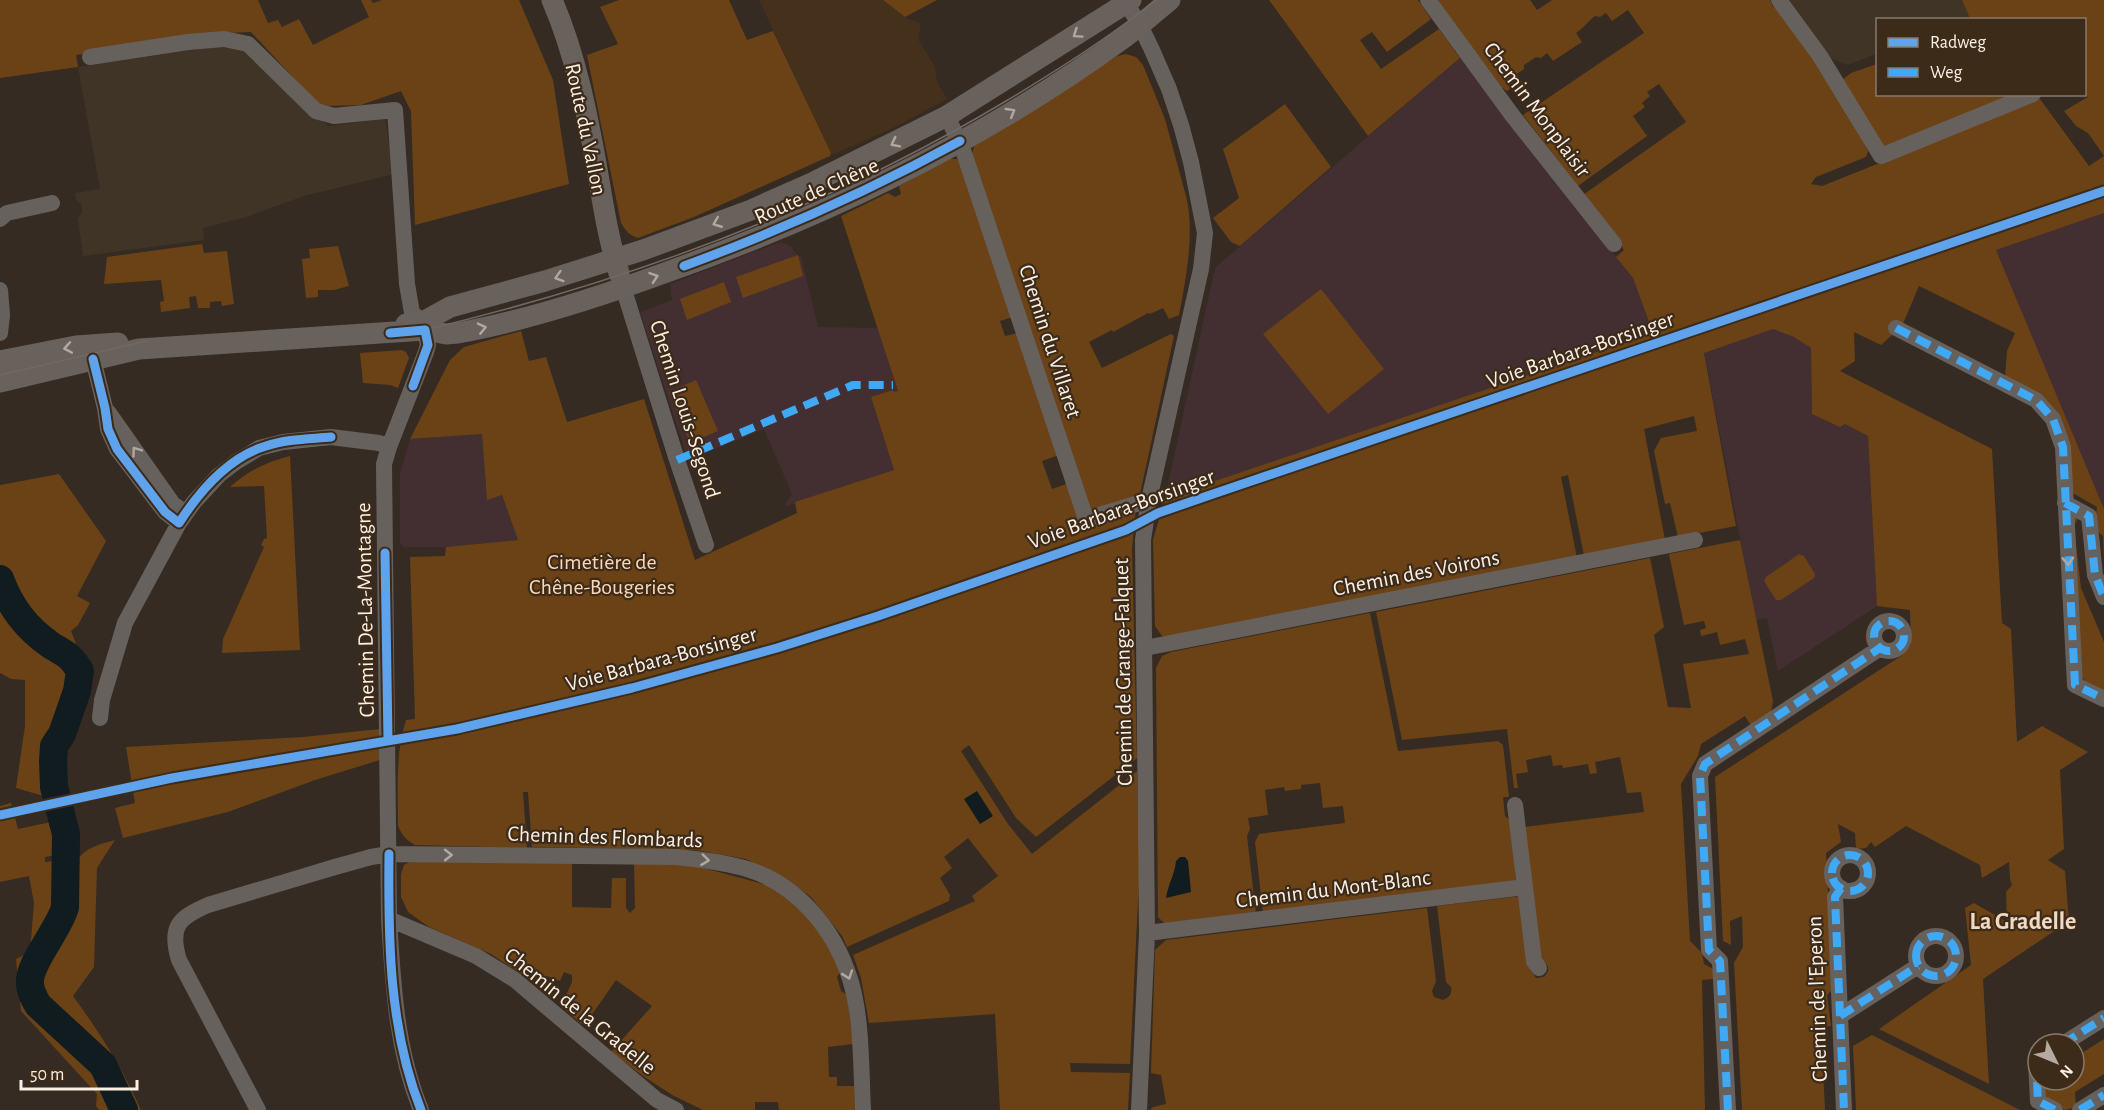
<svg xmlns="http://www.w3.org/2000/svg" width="2104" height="1110" font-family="'Alegreya Sans',sans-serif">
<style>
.built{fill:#45301b}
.education{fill:#432f32}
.medical{fill:#3f3425}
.green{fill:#6b4215}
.water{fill:#101c20}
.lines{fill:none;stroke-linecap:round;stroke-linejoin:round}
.river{stroke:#101c20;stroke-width:28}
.minor{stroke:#67615e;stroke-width:16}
.major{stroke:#68615c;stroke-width:21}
.tram{stroke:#706964;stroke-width:1.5}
.quiet{stroke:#3fa9f5;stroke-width:8;stroke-dasharray:15 8;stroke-linecap:butt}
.cycleway-casing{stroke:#3d2b1a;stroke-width:13}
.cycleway{stroke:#60a3ed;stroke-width:9}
.oneway{stroke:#b2a8a0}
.oneway2{stroke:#b1a8a1}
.labels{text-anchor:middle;stroke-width:4.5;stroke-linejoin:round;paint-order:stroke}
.street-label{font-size:22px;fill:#fbefe4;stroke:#3d2b1a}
.park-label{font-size:22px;fill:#fad7b7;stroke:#3d2b1a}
.neighbourhood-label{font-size:24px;font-weight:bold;fill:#f1d9c4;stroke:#3d2b1a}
</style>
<rect width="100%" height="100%" fill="#352b22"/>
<!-- built -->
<path class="built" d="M759,0H883L905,17L921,24L918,39L935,67L937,82L947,99L895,127L834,154L831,153Z"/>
<!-- education -->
<path class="education" d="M1460,58L1633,278L1653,333L1444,406L1165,498L1215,268Z
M2104,213V510L1996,250Z
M780,242L791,246L796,254L801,257L818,327L878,328L898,392L894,393L893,390L871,397L894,470L785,507V505L792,494L764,429L688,460L640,312L672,300L670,284Z
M1773,329L1794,337L1811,348L1812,413L1845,424L1868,436L1877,606L1778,671L1767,618L1756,620L1704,352Z
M482,434L487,500L502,495L518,540L446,547H403L400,543V475L410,439Z"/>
<!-- medical -->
<path class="medical" d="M1789,0H1962L1970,19L1878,20L1877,54L1847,65L1828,57Z
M204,48H247L298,101L328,126L385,119L394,174L304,196L246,217L203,228L204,240L83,256L78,219L82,212L81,204L76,200L75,193L100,189L78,67Z"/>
<!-- green -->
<path class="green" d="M0,0H258L268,23L278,20L282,27L299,19L313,45L369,17L361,0H371L373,3L382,0H519L553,80L569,184L415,225L411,111L401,91L361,105L320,106L251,32L204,34L76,55L78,67L0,78Z
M619,0H729L747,40L773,31L831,153L830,156L694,217L638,238C630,236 625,230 621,223L587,55L618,44L600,7Z
M883,0H937L905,17Z
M1269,0H1418L1431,19L1387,52L1372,32L1360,40L1381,69L1439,29L1460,58L1368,136Z
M1436,0H1530L1537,10L1552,0H1770L1773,7H1778C1810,54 1843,100 1868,151L1866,157L1816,177L1811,184L1822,186L2040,99L2089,166L2104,156L2088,133L2076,126L2064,111L2088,97L2084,93V20L1970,19L1962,0H2104V213L1996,250L2104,509V562L2103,536L2094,529L2097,507L2069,491L2065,431L2005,378L2007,351L2015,333L1919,286L1902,326L1881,345L1854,332L1855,361L1840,371L1992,449L2002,623L2011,629L2017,742L2042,726L2088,752L2060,770L2064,849L2048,860L2065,871L2069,921L1983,979L1989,1084L1879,1029L1971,965L1965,908L1974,903L2007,922L2006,892L2012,885L2010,879L2009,862L1982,878L1980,865L1906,826L1875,847L1871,842L1866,848L1856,849L1855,833L1838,824L1841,842L1826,853L1833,989L1827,995L1831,1026L1821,1027L1825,1110H1742L1734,963L1743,947L1742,916L1730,921L1731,945L1723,941L1715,777L1901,656L1911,645L1910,610L1877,606L1868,436L1845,424L1840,427L1812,414L1811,348L1794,337L1773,329L1704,353L1736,526L1678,537L1670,503L1665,504L1654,451L1661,438L1697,431L1694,416L1644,429L1665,540L1584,556L1568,475L1561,477L1577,558L1168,638L1162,636L1155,626L1153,540L1165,498L1653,333L1633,278L1616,257L1624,250L1583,195L1686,122L1659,84L1647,92L1650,96L1642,103L1645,107L1633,116L1647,136L1578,186L1523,115L1644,33L1628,10L1612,21L1606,13L1600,17L1595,16C1587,22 1584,28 1576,33L1582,42L1553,61L1547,53L1541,58L1536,57L1524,65V69L1517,74L1522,82L1507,91L1501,87Z
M1126,54L1136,57L1143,65L1165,119L1186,196C1195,231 1186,279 1179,315L1169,319L1163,308L1150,314L1148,313L1113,332L1112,330L1089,342L1102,368L1171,334L1174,336L1139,499L1091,514L971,160L974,146L1032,111L1117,56Z
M1877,64L1878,94L2022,95L1885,149L1842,80L1851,73Z
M1285,104L1331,167L1240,246L1231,242L1213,218L1239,198L1223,149Z
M950,159H957L961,164L1013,317L1000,321L1005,336L1018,333L1059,455L1042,461L1052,489L1069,483L1083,525L1136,508L1132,549L1137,758L1036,837L1016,818L969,745L961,751L1008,824L1032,854L1137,771L1139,881L1130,1064L1070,1063L1071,1072L1130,1073L1128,1110H1000L995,1014L869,1023L861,978L853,955L975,901L972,896L998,876L968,838L944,857L952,868L940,878L950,895L949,901L847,947L842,936L811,897L789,881L746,859L695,850L532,847L528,792H523L527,848L415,845C406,840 402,835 398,826C398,791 395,754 406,720L415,719L410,557L445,556L446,547L518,540L502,495L487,500L482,434L410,439L450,360L464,347L521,331L529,361L546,357L567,422L644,399L695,560L797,513L795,502L894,470L871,397L893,390L894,392L898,391L841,216L888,193L895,197L901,194L899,186Z
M202,244L204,253L227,251L234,304L222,306L221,301L210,302V308H198L196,296L189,297L190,308L161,312L160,302L164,301L161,280L104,284L107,257Z
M338,246L349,286L334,290H318V297L306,298L302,259L310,258L309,249Z
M798,255L803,276L743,298L736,277Z
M724,282L731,302L687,320L680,299Z
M1321,289L1384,369L1328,414L1263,334Z
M402,350L406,352L409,358L398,388L390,385L363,383L360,353Z
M696,380L718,431L690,443L669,392Z
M290,456L300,650L222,653L223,639L264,547L261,545L264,539L267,538L264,486L230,487C247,471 267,462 290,456Z
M59,474L106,541L77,596L90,603L78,625L71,631L82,659L83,678L75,718L62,738L47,797L16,788L25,726V680L11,679L0,673V485Z
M2073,516H2079L2074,526L2081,588L2104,642V692L2085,682L2078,669Z
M1740,540L1773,701L1771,712L1751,726L1745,716L1701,744L1698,756L1681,784L1690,941L1702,953L1704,964L1713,969V979L1702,980L1705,1110H1150L1153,1107L1166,1104L1161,1075L1151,1073L1155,950L1166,940L1427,908L1436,981L1432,991L1434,997L1443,1000C1450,997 1452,994 1451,987L1446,982L1437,906L1521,896L1531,971L1536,978L1544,977C1552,969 1548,963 1539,959L1523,827L1644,812L1641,792L1627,793L1620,757L1595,762L1597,773L1590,774L1588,764L1563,768L1562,765L1553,766L1551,755L1526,760L1528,772L1516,774L1518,788H1514L1507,729L1402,740L1376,612L1650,558L1664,627L1654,635L1668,707L1691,708L1683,664L1749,654L1745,639L1720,645L1717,632L1701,636L1700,630L1706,628L1704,621L1684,625L1669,554Z
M1799,554L1804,556L1815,574L1814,578L1781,600H1776L1764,581L1766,577Z
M1370,613L1398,751L1498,741L1503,745L1509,797H1503L1505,816L1513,823L1516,883L1263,913L1255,842L1259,834L1345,823L1343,806L1323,808L1320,783L1301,785V789L1285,791L1284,787L1265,790L1268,815L1248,818L1250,829L1247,836L1256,914L1166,925L1158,917L1156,668L1162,656L1171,652Z
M380,729V760L315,780L228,812L123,838L115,808L135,803L126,747L303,737Z
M11,803L18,829L51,822L56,855L45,857V862L71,859V867L74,869L80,863L77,861C85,847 101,844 115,840L97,868L94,967L73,996C100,1033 123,1069 141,1110H99L96,1106L97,1094L21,1011L16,959L30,952L34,903L29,876L0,882V806Z
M413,860L572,862V907L611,908L612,878H626V908L630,913L635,908L634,863L689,864L767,885L789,898L813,921L841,970L837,977L841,991L847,995L853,1044L828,1047L829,1077H837V1086H854L855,1110H779L778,1102H755V1110H703L674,1096L646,1078L611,1052L652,1006L616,980L586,1023L581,1024L561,1006L572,982V975L564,972L560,981L547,976L539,986L491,954L429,927L408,912L401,897V874L404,865Z
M1872,1035L2020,1110H1856L1853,1046Z
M2104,1039V1074L2075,1092L2076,1107L2065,1110L2045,1098L2044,1080H2074V1058Z"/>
<!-- water -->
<path class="water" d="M977,791L993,816L980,824L964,799Z
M1180,857H1185L1188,861L1191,892L1166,898C1168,884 1175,874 1176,861Z"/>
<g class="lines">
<!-- river -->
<path class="river" d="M0,579C11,608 26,628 52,646C67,655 70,655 80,671L77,691L62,734L54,746L53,761L54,787L66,834L65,907C60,928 28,964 30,983C30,991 34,998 38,1005L103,1065L124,1110"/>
<!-- minor -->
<path class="minor" d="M1428,0L1512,115L1614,244
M1779,0L1820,56L1881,156L2033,94
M1126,3L1140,25L1152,50L1169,89L1181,125L1191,162L1205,233L1201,269L1149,500L1143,540L1147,933L1139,1110
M90,57L188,42L224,39L248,44L316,111L334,116L395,110L407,284L412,313L423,322
M947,116L963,150L1086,519L1149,500
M0,219L7,213L52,203
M623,287L677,460L706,545
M0,290L2,315L0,333
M1896,328L2036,400L2053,419L2063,447L2075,685L2104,699
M93,359L105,408L108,429L117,449L165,512L179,523
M109,413L173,504L185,513
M2065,503L2089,516L2095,575L2104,597
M1874 636a15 15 0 1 1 30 0a15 15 0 1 1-30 0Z
M1145,648L1695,540
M100,718L102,700L125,623L179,523L194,502L219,475L236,462L259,448L283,442L331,437L379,443L389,447
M1832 873a18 18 0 1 1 36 0a18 18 0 1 1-36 0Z
M1525,887L1534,961L1539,968
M1841,888L1835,897L1844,1110
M389,919L476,956L515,980L657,1100L676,1110
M1147,933L1525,887L1515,805
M1916 956a20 20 0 1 1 40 0a20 20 0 1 1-40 0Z
M1840,1016L1918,966
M2063,1044L2104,1018
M2038,1060L2036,1061L2038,1101L2055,1110
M258,1110L179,960C169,927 178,918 208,905L335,867L371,857L389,854L676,857C699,859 721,862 744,868C796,883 834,928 850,979C862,1016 861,1070 863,1110
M421,1110C396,1049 393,984 389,919L384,464L389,447L426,352L428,345L425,330
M1728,1110L1720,961L1709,950L1700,776L1705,764L1880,648
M2080,1110L2104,1095"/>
<!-- major -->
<path class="major" d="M552,0C575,53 587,112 597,169C603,204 608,238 619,273
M406,324L423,322L450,307L545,281L643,250L751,210L814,182L947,116L1131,0
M0,361L76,346L118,343
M0,382L139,349L425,330L446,334L458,333C529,320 599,297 667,272C828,215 986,139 1125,37C1140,26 1155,12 1170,0"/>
<!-- tram -->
<path class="tram" d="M425,330C629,281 825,210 1006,101C1058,70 1109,38 1156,0
M0,375L147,341"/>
<!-- quiet -->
<path class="quiet" d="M1896,328L2036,400L2053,419L2063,447L2075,685L2104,699
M677,460L853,385H893
M2065,503L2089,516L2095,575L2104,597
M1874 636a15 15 0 1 1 30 0a15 15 0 1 1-30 0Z
M1832 873a18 18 0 1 1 36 0a18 18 0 1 1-36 0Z
M1841,888L1835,897L1844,1110
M1916 956a20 20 0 1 1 40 0a20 20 0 1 1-40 0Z
M1840,1016L1918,966
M2063,1044L2104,1018
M2038,1060L2036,1061L2038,1101L2055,1110
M1728,1110L1720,961L1709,950L1700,776L1705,764L1880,648
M2080,1110L2104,1095"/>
<defs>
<path id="cycleway" d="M684,266C779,231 871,190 960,141
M390,333L425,330L428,345L413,386
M93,359L105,408L108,429L117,449L165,512L179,523C199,492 229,457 266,446C286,439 309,439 331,437
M385,553L388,740
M0,815L172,778L457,729L632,688L777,648L878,616L1126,530L1158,513L1216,493L2104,191
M389,854C388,939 389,1030 421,1110"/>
</defs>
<!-- cycleway casing -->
<use href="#cycleway" class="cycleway-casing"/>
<!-- cycleway -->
<use href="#cycleway" class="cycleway"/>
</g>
<!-- one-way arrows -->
<defs><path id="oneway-chevron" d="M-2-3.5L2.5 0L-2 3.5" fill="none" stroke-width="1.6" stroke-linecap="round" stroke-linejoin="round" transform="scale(1.5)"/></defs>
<g class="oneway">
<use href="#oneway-chevron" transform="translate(1077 34) rotate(146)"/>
<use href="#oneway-chevron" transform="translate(1011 112) rotate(-31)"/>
<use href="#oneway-chevron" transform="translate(895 143) rotate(153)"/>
<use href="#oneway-chevron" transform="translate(717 223) rotate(158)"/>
<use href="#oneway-chevron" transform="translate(559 277) rotate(163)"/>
<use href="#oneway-chevron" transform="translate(654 277) rotate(-19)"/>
<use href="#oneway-chevron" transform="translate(482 328) rotate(-13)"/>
<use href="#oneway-chevron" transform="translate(68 348) rotate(170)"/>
</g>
<g class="oneway2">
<use href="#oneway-chevron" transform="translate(136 451) rotate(-125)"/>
<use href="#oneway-chevron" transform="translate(2068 561) rotate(87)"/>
<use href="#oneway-chevron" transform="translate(448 855)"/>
<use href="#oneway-chevron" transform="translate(705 860) rotate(7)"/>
<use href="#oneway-chevron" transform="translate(848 975) rotate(71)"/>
</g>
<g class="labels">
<!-- street labels -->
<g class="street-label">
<text transform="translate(1538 109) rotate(53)" y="8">Chemin Monplaisir</text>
<text transform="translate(587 129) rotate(78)" y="8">Route du Vallon</text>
<text transform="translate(816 190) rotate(-24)" y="8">Route de Chêne</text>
<text transform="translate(1051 341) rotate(72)" y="8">Chemin du Villaret</text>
<text transform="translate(1580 349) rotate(-19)" y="8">Voie Barbara-Borsinger</text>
<text transform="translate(686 409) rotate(72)" y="8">Chemin Louis-Segond</text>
<text transform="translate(1121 508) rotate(-20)" y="8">Voie Barbara-Borsinger</text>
<text transform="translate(1416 572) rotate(-11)" y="8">Chemin des Voirons</text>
<text transform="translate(364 610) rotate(-91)" y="8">Chemin De-La-Montagne</text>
<text transform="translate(661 658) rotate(-15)" y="8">Voie Barbara-Borsinger</text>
<text transform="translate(1122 672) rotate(-91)" y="8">Chemin de Grange-Falquet</text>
<text transform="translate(605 836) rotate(2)" y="8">Chemin des Flombards</text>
<text transform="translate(1333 888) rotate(-7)" y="8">Chemin du Mont-Blanc</text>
<text transform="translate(1816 999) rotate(-92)" y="8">Chemin de l'Eperon</text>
<text transform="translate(581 1010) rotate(39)" y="8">Chemin de la Gradelle</text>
</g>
<!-- park labels -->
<g class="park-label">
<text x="602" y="569">Cimetière de<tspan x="602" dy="25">Chêne-Bougeries</tspan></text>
</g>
<!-- neighbourhood labels -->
<g class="neighbourhood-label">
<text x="2023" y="929">La Gradelle</text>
</g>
</g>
<!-- legend -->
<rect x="1876" y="18" width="210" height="78" fill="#3d2b1a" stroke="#89796b" stroke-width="1.5"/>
<rect x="1888" y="38" width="30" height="9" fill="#60a3ed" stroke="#89796b" stroke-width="1.5"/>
<text x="1930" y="48" font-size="18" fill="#fbefe4">Radweg</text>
<rect x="1888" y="68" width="30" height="9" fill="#3fa9f5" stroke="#89796b" stroke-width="1.5"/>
<text x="1930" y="78" font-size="18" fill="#fbefe4">Weg</text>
<!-- north arrow -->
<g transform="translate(2056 1062) rotate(133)"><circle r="28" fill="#3d2b1a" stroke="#89796b" stroke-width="1.5"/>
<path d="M0-4.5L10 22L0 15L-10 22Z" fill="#b6aaa0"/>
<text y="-9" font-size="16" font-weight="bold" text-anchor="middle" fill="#fbefe4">N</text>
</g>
<!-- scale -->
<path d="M21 1080v9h116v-9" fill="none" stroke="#fbefe4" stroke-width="3"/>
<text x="30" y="1080" font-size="18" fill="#fbefe4" stroke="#3d2b1a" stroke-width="4.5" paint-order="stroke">50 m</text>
</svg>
